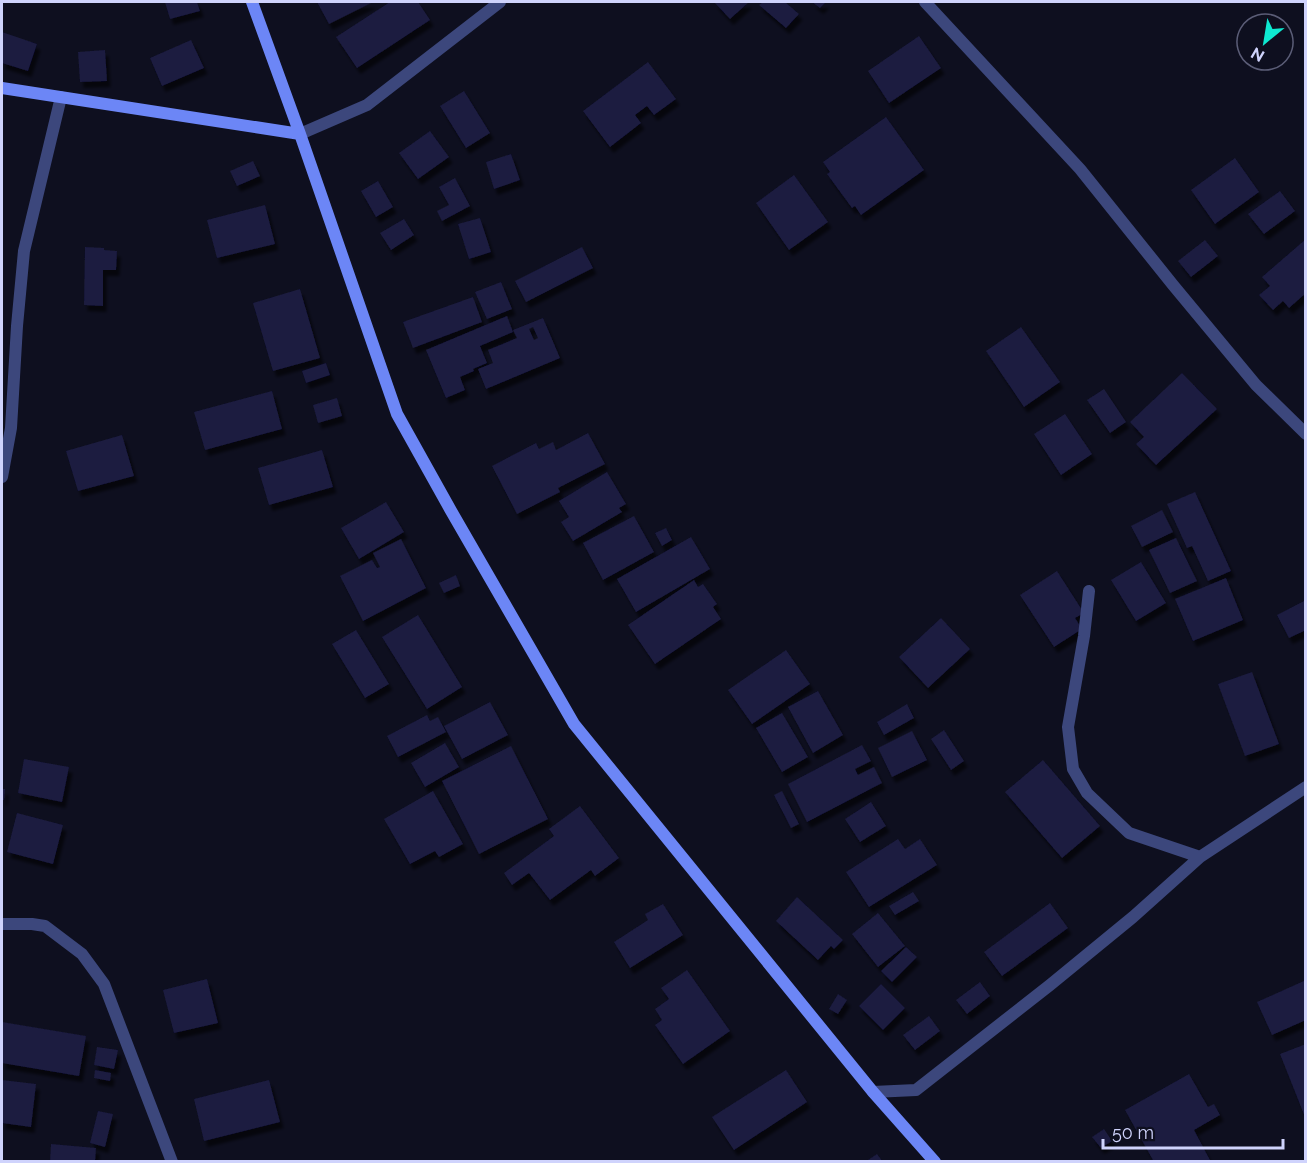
<svg xmlns="http://www.w3.org/2000/svg" width="1307" height="1163" font-family="Raleway,sans-serif">
<style>
.building{fill:#1b1b3f;fill-rule:evenodd;filter:url(#shadow)}
.lines{fill:none;stroke-linecap:round;stroke-linejoin:round}
.street{stroke:#3c477c;stroke-width:12}
.secondary{stroke:#6c86f6;stroke-width:12}
</style>
<defs>
<filter id="shadow"><feDropShadow dx="3.5" dy="6" stdDeviation="1.5" flood-color="#0009"/></filter>
</defs>
<rect width="100%" height="100%" fill="#0e0f1f"/>
<!-- building -->
<path class="building" d="M165,2H197L200,11L170,19Z
M317,2H373L329,24Z
M390,2H418L430,20L357,68L336,37Z
M714,2H749L730,19Z
M763,2H785L799,14L786,28L759,5Z
M812,2H826L820,8Z
M2,32L37,44L28,71L2,63Z
M919,36L941,68L889,103L868,71Z
M191,40L204,68L162,86L150,58Z
M105,50L107,81L80,82L78,52Z
M648,62L676,99L654,115L647,106L635,115L641,123L610,147L583,111Z
M464,91L490,133L466,148L440,106Z
M886,117L924,170L861,215L855,206L852,208L827,174L830,172L823,162Z
M430,131L449,157L418,179L399,153Z
M511,154L520,180L494,189L486,162Z
M1235,158L1259,192L1215,224L1191,190Z
M253,161L260,176L237,186L230,171Z
M794,175L828,222L789,250L756,203Z
M455,178L470,206L442,221L437,211L449,205L439,187Z
M378,181L393,207L376,217L361,191Z
M1280,191L1295,211L1264,234L1248,214Z
M265,205L275,244L217,258L207,220Z
M480,218L491,252L469,259L458,224Z
M404,219L414,235L391,250L380,233Z
M1306,239V293L1289,308L1283,301L1273,310L1259,295L1270,286L1262,277Z
M1205,240L1218,256L1191,277L1178,261Z
M85,247L104,248V250L117,251L116,270H103V306L84,305Z
M582,247L593,268L526,302L515,281Z
M501,282L512,309L487,319L475,292Z
M300,289L320,358L273,371L253,303Z
M473,297L482,322L413,348L403,322Z
M507,316L513,332L480,346L487,363L473,369L474,371L460,377L465,390L446,398L426,350Z
M543,318L560,358L486,389L478,369L493,363L488,350L517,338L513,330ZM533,327L538,338L534,340L529,329Z
M1021,327L1060,382L1024,407L986,351Z
M326,363L330,375L306,383L302,371Z
M1182,373L1217,409L1156,465L1136,444L1144,437L1130,422Z
M1104,389L1126,422L1110,433L1087,400Z
M272,391L282,429L205,450L194,412Z
M337,398L342,416L318,423L313,405Z
M1065,414L1092,454L1061,475L1034,434Z
M588,433L605,464L558,488L560,492L517,514L492,466L536,443L539,449L553,442L556,450Z
M122,435L134,476L78,491L66,451Z
M322,450L333,487L269,505L258,468Z
M607,472L626,504L619,508L622,512L573,541L561,522L569,517L559,501Z
M1195,492L1231,571L1208,581L1192,546L1187,548L1167,504Z
M386,502L404,532L359,559L341,528Z
M1162,510L1173,532L1142,547L1131,526Z
M634,516L654,552L603,580L583,543Z
M666,528L672,540L662,546L655,533Z
M691,537L710,569L636,612L617,579Z
M1176,538L1197,581L1170,593L1149,550Z
M401,539L426,588L363,621L340,576L372,560L377,568L380,567L373,553Z
M1141,562L1166,603L1136,621L1111,580Z
M1057,571L1084,613L1075,618L1082,629L1054,647L1020,595Z
M456,575L460,586L444,593L439,583Z
M1226,578L1243,620L1193,641L1175,599Z
M694,580L698,587L703,584L717,604L713,607L721,619L655,664L628,625Z
M1306,600V630L1289,638L1277,615Z
M418,615L462,687L427,709L382,637Z
M941,618L970,649L928,688L899,657Z
M356,630L389,684L365,698L332,644Z
M786,650L810,684L752,724L728,690Z
M1252,672L1279,744L1245,756L1218,684Z
M818,691L843,735L813,753L788,707Z
M490,702L508,735L462,759L444,726Z
M907,704L914,718L884,735L877,722Z
M782,713L808,757L782,772L756,728Z
M427,715L430,721L438,717L446,732L398,757L387,736Z
M944,730L964,761L951,770L931,739Z
M912,731L927,760L892,777L878,748Z
M445,743L459,767L425,787L411,763Z
M862,745L871,761L855,769L858,775L874,767L882,783L807,822L788,784Z
M511,746L548,819L479,854L442,781Z
M24,759L69,767L62,802L18,793Z
M1043,760L1100,826L1062,858L1005,792Z
M2,789H5L4,800H2Z
M433,791L463,844L439,857L435,851L410,864L384,819Z
M782,791L799,824L791,828L774,795Z
M871,802L886,826L860,842L845,819Z
M580,806L619,858L595,876L591,870L550,900L529,873L512,885L504,873L554,836L549,829Z
M17,813L63,825L53,864L7,852Z
M898,839L905,849L920,839L937,865L869,907L846,872Z
M913,892L919,901L895,915L889,906Z
M797,897L843,940L834,949L831,946L818,960L776,921Z
M1050,903L1068,928L1002,976L984,952Z
M663,904L683,935L630,968L614,942L648,920L645,914Z
M878,913L905,946L878,967L852,934Z
M906,947L917,957L892,982L881,971Z
M687,970L730,1031L683,1064L655,1025L662,1020L655,1009L669,999L661,988Z
M207,979L218,1023L174,1033L163,990Z
M1306,980V1020L1272,1035L1257,1002Z
M980,982L990,996L967,1014L956,1000Z
M881,984L905,1008L883,1030L859,1006Z
M838,994L847,1000L838,1014L829,1009Z
M929,1016L940,1031L915,1050L903,1035Z
M2,1022L86,1036L79,1076L2,1063Z
M1306,1044V1117H1305L1280,1054Z
M97,1047L118,1050L114,1069L94,1065Z
M95,1070L111,1073L110,1081L94,1078Z
M786,1070L807,1102L734,1150L712,1117Z
M1189,1074L1208,1107L1214,1104L1220,1115L1194,1130L1211,1162H1154L1125,1110Z
M2,1080L36,1084L31,1127L2,1123Z
M269,1080L280,1122L204,1141L194,1099Z
M98,1111L113,1114L105,1147L90,1143Z
M1104,1129L1112,1141L1101,1148L1092,1137Z
M51,1144L96,1148L95,1162H50Z
M877,1154L883,1162H865Z"/>
<g class="lines">
<!-- street -->
<path class="street" d="M925,2L1080,169L1173,285L1256,385L1306,434
M300,134L367,105L500,2
M2,477L11,428L17,326L24,251L61,97
M1089,591L1084,636L1068,727L1073,769L1087,793L1129,833L1200,857
M2,924H32L45,926L82,954L104,984L172,1162
M873,1092L916,1090L1050,985L1133,917L1200,857L1306,787"/>
<!-- secondary -->
<path class="secondary" d="M252,2L300,134L397,414L450,509L574,724L873,1092L935,1162
M2,88L300,134"/>
</g>
<!-- border -->
<rect width="1307" height="1163" fill="none" stroke="#cfd3fc" stroke-width="6"/>
<!-- north arrow -->
<g transform="translate(1265 42) rotate(210)"><circle r="28" fill="#0e0f1f" stroke="#5b5d77" stroke-width="1.5"/>
<path d="M0-4.5L10 22L0 15L-10 22Z" fill="#0ee9d1"/>
<text y="-9" font-size="16" font-weight="bold" text-anchor="middle" fill="#cfd3fc">N</text>
</g>
<!-- scale -->
<path d="M1103 1139v9h180v-9" fill="none" stroke="#cfd3fc" stroke-width="3"/>
<text x="1112" y="1139" font-size="18" fill="#cfd3fc" stroke="#0e0f1f" stroke-width="4.5" paint-order="stroke">50 m</text>
</svg>
